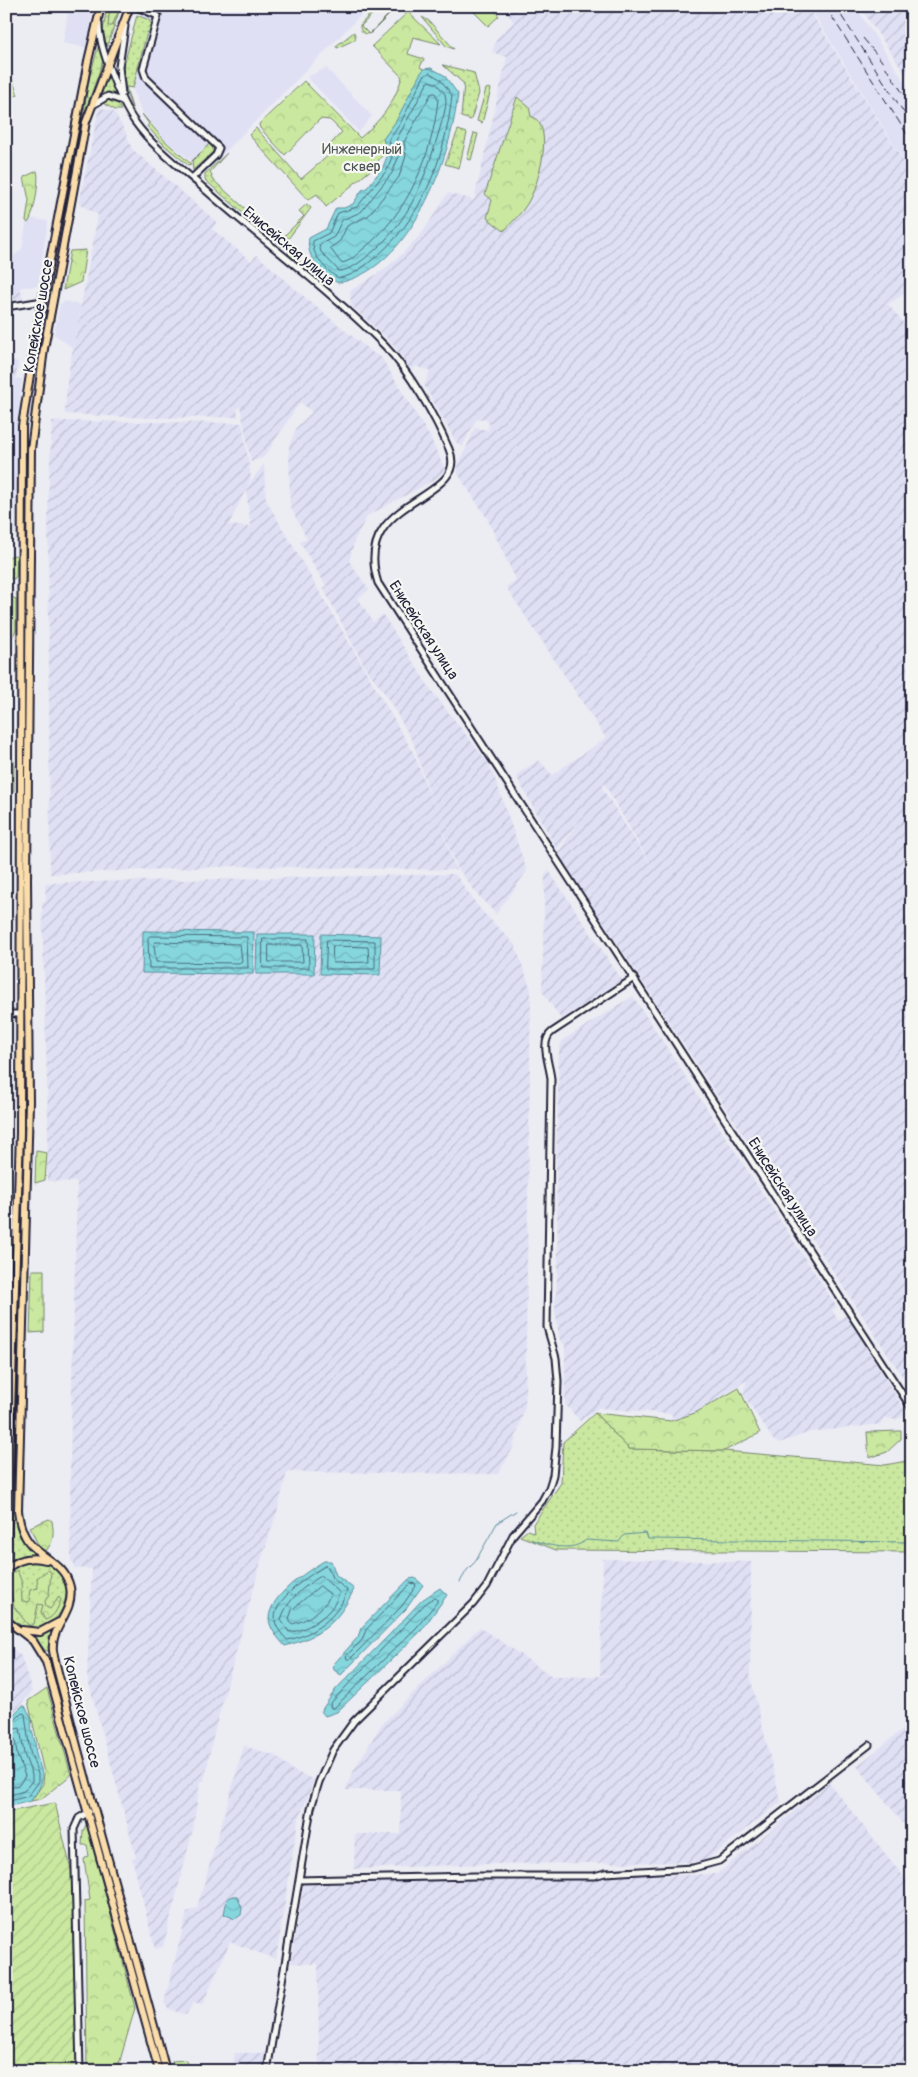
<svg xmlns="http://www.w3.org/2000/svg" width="918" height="2077" font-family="Pangolin,sans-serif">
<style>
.built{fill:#dfe0f4}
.industrial{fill:url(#industrial-furrows);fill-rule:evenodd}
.grass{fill:url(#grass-dots);stroke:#76856e}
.forest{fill:url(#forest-crowns);stroke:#76856e}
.garden{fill:url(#garden-furrows);stroke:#76856e}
.pitch{fill:#cae8a0;stroke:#76856e}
.water{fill:url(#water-waves);stroke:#5d8e9c}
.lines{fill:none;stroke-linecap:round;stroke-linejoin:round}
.shore{stroke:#4a6a7c;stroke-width:1}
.stream{stroke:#5d8e9c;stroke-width:1}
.minor-casing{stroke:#22223b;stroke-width:9}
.major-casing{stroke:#22223b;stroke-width:10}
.minor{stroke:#f6f6f2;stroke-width:5}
.major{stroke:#faddab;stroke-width:6}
.rail{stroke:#22223b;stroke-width:1;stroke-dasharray:8 4;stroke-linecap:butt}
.labels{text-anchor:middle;stroke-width:4.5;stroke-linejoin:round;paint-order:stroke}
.park-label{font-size:15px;fill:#4c5454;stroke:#f6f6f2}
.street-label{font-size:15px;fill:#22223b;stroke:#f6f6f2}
</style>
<defs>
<pattern id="industrial-furrows" width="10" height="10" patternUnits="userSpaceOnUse" patternTransform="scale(1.25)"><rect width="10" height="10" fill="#dfe0f4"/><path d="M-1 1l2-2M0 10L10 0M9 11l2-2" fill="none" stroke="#bfc0d2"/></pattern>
<pattern id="grass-dots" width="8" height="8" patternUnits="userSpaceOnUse" patternTransform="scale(1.25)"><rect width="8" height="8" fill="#cae8a0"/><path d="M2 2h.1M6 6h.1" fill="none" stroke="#adc78b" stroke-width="1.8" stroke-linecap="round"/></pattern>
<pattern id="forest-crowns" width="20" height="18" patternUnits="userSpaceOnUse" patternTransform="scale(1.25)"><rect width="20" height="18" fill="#cae8a0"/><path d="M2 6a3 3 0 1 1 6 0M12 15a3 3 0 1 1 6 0" fill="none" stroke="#adc78b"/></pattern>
<pattern id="garden-furrows" width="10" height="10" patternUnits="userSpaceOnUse" patternTransform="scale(1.25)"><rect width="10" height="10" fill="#cae8a0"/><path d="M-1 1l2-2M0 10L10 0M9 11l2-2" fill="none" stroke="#adc78b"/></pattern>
<pattern id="water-waves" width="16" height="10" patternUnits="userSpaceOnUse" patternTransform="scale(1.25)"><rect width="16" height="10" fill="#85d6dd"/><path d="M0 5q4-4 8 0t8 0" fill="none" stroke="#73b7bf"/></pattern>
</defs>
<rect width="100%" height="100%" fill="#ececf3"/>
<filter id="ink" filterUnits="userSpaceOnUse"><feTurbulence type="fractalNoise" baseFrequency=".02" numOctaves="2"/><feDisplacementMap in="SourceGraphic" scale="10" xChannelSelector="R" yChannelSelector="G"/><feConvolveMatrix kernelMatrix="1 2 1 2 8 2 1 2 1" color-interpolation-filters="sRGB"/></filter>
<g filter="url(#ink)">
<!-- built -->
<path class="built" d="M69,6H93L87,48L63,43Z
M143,6H370L205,172L164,139L140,109L128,76Z
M809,6H855L912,93V174Z
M326,68L372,116L359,132L307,77Z
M27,218L48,221L38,286L12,288L6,273V263L22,249Z
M65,301L81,305L73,348L54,334L60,304Z
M6,378L22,379L17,439L15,534L6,533Z"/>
<!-- industrial -->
<path class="industrial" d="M501,6H807L912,175V289L888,304L912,333V1391L558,853L582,816L557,849L517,778L519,773L539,760L552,775L606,738L506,587L516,580L487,518L458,474V466L475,428L488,430L489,423L484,418L476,420L462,447L456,442L424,385L430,371L415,366L414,370L408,366L391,342L351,305L350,291L385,269L403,253L423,232L448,193L474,200L507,57L492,52L497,38L514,22ZM604,784L605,785L654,870L602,788Z
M859,6H912V83Z
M99,107L114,112L125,131L132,149L217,222L212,229L251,261L257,255L309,301L373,353L381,357L430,437L445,470L432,481L367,516L355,539L349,561L369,590L358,598L373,622L383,615L431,690L488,763L497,784L527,871L496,914L478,895L457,867L440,825L456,870L236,866L50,874L48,502L52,421L242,423L251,478L246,488L264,464L266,500L414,754L433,804L413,742L386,695L365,667L323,588L326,586L300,542L307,539L290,506L289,446L297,427L312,412L300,402L264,457L251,462L240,406L237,409L238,417L150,418L65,414L67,380L98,215L79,204ZM246,489L251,527L229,525V524Z
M20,286L23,299L6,302V288Z
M6,360L18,362L16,379L6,377Z
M549,871L622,980L561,1019L542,991L545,875Z
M455,874L480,909L515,945L531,990L525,1406L513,1448L498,1474L287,1472L277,1512L261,1561L214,1733L204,1781H200L193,1829L163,1947L155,1949L132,1858L136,1857L87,1676L92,1569L74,1568V1562H71L70,1466L77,1182L47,1181L48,1118L42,903L46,902L45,883Z
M633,996L837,1307L832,1310L838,1320L846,1315L907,1414L896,1420L884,1417L881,1424L810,1432L779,1443L774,1441L743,1394L747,1380L696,1413L672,1421V1414L598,1408L580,1421L565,1404V1346L559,1337L555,1310L558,1261L556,1170L559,1050L563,1040Z
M603,1559L751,1562L750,1676L781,1802L704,1862L487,1864L354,1869L355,1834H401V1790H345L354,1770L381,1725L480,1627L553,1677L611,1676L600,1675Z
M6,1643L21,1656L32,1691L6,1722Z
M912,1722V1834L857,1766Z
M244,1746L276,1756L292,1770L314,1780L298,1821L276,1959L230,1942L202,2005L193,2003L186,2015L169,2009L164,2003L187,1912L197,1908Z
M829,1783L912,1887V2071H319L318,1964L291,1963L304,1883L717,1874Z
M235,2053H265L261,2071H232Z"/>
<!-- grass -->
<path class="grass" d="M107,6H121L107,47L103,31Z
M378,6H380L361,26L369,34L392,11L391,13L371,33C365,36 359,31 360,25Z
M137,15L149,20L152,25L150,32H147L133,88L126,87L133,111L126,93L123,69Z
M422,17L429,21L454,49L446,46Z
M354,32L356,39L337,48L336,46Z
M99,44L104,58L83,117L89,79Z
M443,65L474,73L479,93L471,120L461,117L464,84Z
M109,73L116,95L107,93L98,95Z
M489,88L491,89L482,123L477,121L486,89Z
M109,100L118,103L121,110H115L103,103Z
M142,114L164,140L191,164L188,165L164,145L147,126L149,124Z
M458,130L467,133L459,168L445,164Z
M474,133L478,134L471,160L467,159Z
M209,144L213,146V152L193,170L192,161Z
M227,153L210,172L212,175L211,178L280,240L304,216L299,211L307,204L311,208L282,247L205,180V174Z
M204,183L282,250L250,226Z
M288,251L335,294H330L289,256Z
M14,555L17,556L16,576L14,579L6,577V558Z
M11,597L16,599V630L10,641L9,600Z
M6,761H14V791L6,793Z
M23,1040L26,1082L14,1508H12Z
M595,1413L629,1449L724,1451L885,1465L912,1460V1552L556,1550L520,1536L528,1530L534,1533L533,1524L561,1483L563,1442Z
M12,1511H14L20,1537L37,1556H27L10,1562Z
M30,1562C102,1561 52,1669 6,1614V1576L19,1565Z
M52,1630L50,1650L46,1651L32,1635L41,1634Z"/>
<!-- forest -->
<path class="forest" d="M110,6H121L112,26H108Z
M408,12L441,44L413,37L408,54L424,59L420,67L430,73L414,112L373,168L326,207L317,194L308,200L249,135L256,128L301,179L329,155L325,150L342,132L330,120L320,119L285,155L260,128L259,124L304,81L360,138C381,120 394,104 402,77L372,46Z
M12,79L18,95L8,98L6,81Z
M517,97L529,107L531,116C556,125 538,187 527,204C521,214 512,222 504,231L487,218L492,200L485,194Z
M37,171C40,179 34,216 28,223L26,221L29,200L24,177Z
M86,250L81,282L63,290L70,251Z
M36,1151L47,1153L45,1180L35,1183Z
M32,1270H44V1332L30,1333Z
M739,1388L760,1433L724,1451L629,1449L595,1413L671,1421L695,1413Z
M901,1431V1439L887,1452L869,1458L867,1432Z
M49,1519L52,1521C54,1533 54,1541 46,1551L39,1547L30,1527Z
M17,1570L21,1580L22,1601L28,1602L31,1599L29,1596L30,1590L38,1588L37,1578L48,1570L51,1572L49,1594L45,1601L46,1607L50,1609L59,1597L61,1600C57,1609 55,1617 45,1620L41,1612L43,1605L38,1604L34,1624L29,1626L14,1607L8,1577Z
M47,1688L71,1775L41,1799L31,1801L43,1784L44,1773L28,1701Z
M87,1823L135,2008L117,2071H87L85,1901L90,1900L84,1859L89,1856L87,1845H82L83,1831Z
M186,2060L189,2071H174L172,2061Z"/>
<!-- garden -->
<path class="garden" d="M55,1803L76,1890L78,2071H6V1809L11,1811Z"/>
<!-- pitch -->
<path class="pitch" d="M472,6H490L499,16L488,26L470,8Z"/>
<!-- water -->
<path class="water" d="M431,68L444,75L458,94C451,159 411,269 338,283C322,274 305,257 309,238L326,229L336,208H344L353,204L362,190L367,188L383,167L388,154L383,139L396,121L420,74L424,69Z
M143,931L254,932L253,974L142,973Z
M257,934H315L314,974H256Z
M321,934L381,936L380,975L320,974Z
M324,1561H331L336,1575L354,1589C338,1623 321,1636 285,1646C279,1639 270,1630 269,1619C269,1596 306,1572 324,1561Z
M415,1578L423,1585L406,1609L341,1675L334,1670L333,1665L358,1637L361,1628L409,1579Z
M440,1588L447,1595L421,1631L337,1712L325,1716L321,1711L336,1689L389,1635L422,1600Z
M22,1706H25L32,1719C30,1725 32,1731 34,1738C36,1743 35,1749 36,1754C44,1778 46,1779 31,1801L6,1807V1722Z
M233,1896H237L242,1908L241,1915L235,1919L224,1914L227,1899Z"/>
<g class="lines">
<!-- shore -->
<path class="shore" d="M430,73L440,79L452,95C446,157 421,222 372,260C361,269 351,277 338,278C327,271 311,255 313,241L329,233L338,213L357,207L387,170L393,154L389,140L400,124L424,76Z
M429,81L436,83L445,94C448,105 443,117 440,128C426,177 410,222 369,255C360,262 351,270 339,271L321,252L319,245L334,237L342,220L361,212L392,173L399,156L396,141Z
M435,93L438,99C433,154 408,214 363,249C356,255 350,262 341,263L330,248L340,241L347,226L368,216L399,177L406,156L404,142L431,94Z
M150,936L247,937L248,968H149L148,938Z
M263,939H308L309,968H263Z
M327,940L375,941V969H326Z
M156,942L240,944L242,961L239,963L156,962L154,945Z
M269,945H302L303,962H269Z
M333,946L368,947L369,962L333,963Z
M325,1566L328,1567L332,1578L347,1590C340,1616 312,1636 287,1640C282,1634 275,1627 275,1619C274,1599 309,1575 325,1566Z
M321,1576L339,1592C336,1612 308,1631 289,1632L281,1620C286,1601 304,1586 321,1576Z
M410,1584L415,1583L416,1586L402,1606L350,1659H347L346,1656L362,1640L366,1630Z
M320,1586L330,1594C328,1607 304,1623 291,1624L289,1619L292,1610Z
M434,1598L437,1599V1602L417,1627L334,1708H331L330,1704L340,1693L425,1604Z
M6,1725L11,1724L22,1713L25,1714L30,1752L38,1774V1783L28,1796L6,1802
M6,1731L20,1728L24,1754L32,1775V1781L24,1791L6,1796
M6,1739H15L17,1755L25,1776L19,1785L6,1788"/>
<!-- stream -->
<path class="stream" d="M530,1539C547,1545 571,1553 586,1540L619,1542L624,1535L646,1533L648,1539L912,1542
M460,1582L467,1570L475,1562L497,1523L516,1511"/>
<defs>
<path id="minor" d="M135,6L158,16L143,69L146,78L219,148L216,155L192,178
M99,23C98,46 121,103 135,122C152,146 178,166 200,185C260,239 328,288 385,346C409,371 435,416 449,449C472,502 350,496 378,583L912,1409
M122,94L119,67L125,26
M93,105L108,96L122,101
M6,307L43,301
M6,1014H19
M299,1880L474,1876H594L605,1873L693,1868L719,1861L869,1745
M80,2071L74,1829L79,1818L89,1812
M267,2071L311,1808L319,1782L333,1750L354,1721L473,1604L487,1586L513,1535L542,1501L549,1488L553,1475L556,1447L558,1381L556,1358L547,1327L551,1079C550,1065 539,1042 552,1032L634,978"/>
<path id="major" d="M130,6L86,122L44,349L31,449L27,880L29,1102L18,1510C22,1562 62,1552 70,1587C75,1612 50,1627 53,1651C56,1667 61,1683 65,1699C73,1732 82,1765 91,1797C116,1889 142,1980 166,2071
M6,1564L20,1133L22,426L38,323L88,61L101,6
M6,1570C17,1559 31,1556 46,1560
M6,1620L33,1641L46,1662L159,2071
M22,1630L40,1632L59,1622"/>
</defs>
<!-- minor casing -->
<use href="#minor" class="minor-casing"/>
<!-- major casing -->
<use href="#major" class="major-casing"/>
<!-- minor -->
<use href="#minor" class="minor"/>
<!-- major -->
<use href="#major" class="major"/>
<!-- rail -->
<path class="rail" d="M825,6L912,142
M835,6L912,125
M863,38L881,60L912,107"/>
</g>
</g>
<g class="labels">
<!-- park labels -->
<g class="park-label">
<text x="362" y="154">Инженерный<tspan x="362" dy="17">сквер</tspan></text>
</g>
<!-- street labels -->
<g class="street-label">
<text transform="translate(289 246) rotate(40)" y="5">Енисейская улица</text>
<text transform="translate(38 316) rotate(-80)" y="5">Копейское шоссе</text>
<text transform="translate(424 630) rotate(57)" y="5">Енисейская улица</text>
<text transform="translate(783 1187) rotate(57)" y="5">Енисейская улица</text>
<text transform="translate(82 1712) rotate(76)" y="5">Копейское шоссе</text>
</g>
</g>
<!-- margin -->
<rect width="918" height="2077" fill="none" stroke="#f6f6f2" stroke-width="25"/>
<rect x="12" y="12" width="893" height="2052" fill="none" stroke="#22223b" stroke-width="2" filter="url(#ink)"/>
</svg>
